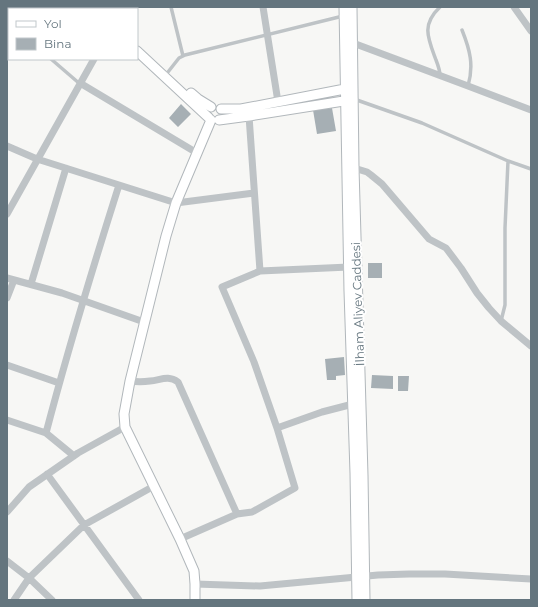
<svg xmlns="http://www.w3.org/2000/svg" width="538" height="607" font-family="Montserrat,sans-serif">
<style>
.building{fill:#a6afb4}
.lines{fill:none;stroke-linecap:round;stroke-linejoin:round}
.secondary-casing{stroke:#b1b7bb;stroke-width:11}
.lane{stroke:#bec3c6;stroke-width:3.5}
.street{stroke:#bec3c6;stroke-width:7}
.secondary{stroke:#fff;stroke-width:9}
.labels{text-anchor:middle;stroke-width:4;stroke-linejoin:round;paint-order:stroke}
.street-label{font-size:12px;fill:#64757e;stroke:#fff}
</style>
<rect width="100%" height="100%" fill="#f7f7f5"/>
<!-- building -->
<path class="building" d="M181,104L191,114L178,127L169,118Z
M332,108L336,131L317,134L313,110Z
M368,263H382V278H368Z
M344,357L345,375L336,376V380H327L325,359Z
M372,375L393,376V389L371,388Z
M398,376H409L408,391H398Z"/>
<g class="lines">
<defs>
<path id="secondary" d="M90,7L92,9
M344,7L349,291L355,473L357,600
M352,7L354,168L363,475L365,600
M137,51L209,118
M191,93L198,99L211,107
M221,109H241L350,88
M219,120L249,116L350,100
M195,600V584L194,571L180,539L125,427L124,414L130,381L166,236L176,203L211,120"/>
</defs>
<!-- secondary casing -->
<use href="#secondary" class="secondary-casing"/>
<!-- lane -->
<path class="lane" d="M171,7L183,56
M440,7C421,25 428,38 436,60C438,65 440,70 440,76
M7,19L9,21
M462,30C470,50 474,65 468,86
M51,59L80,84
M168,72L179,58L185,55L343,16
M354,99L422,123L508,161L531,169
M501,321L505,305V228L508,161"/>
<!-- street -->
<path class="street" d="M263,7L278,102
M514,7L531,31
M353,43L468,86L531,110
M80,83L197,153
M249,116L260,271
M7,146L37,159L176,203L254,193
M354,168L367,172L371,175L382,184L429,239L446,248L461,268L477,293L489,308L501,321L531,346
M7,214L94,59
M7,278L62,293L144,322
M31,284L66,168
M7,298L14,280
M7,365L59,383
M130,381C137,382 143,382 150,381C161,380 168,375 178,382L237,514
M7,420L46,433
M277,428L322,412L353,404
M74,456L46,433C68,349 93,267 119,185
M47,474L139,600
M7,512L29,487L78,453L125,427
M180,539L237,514L252,512L295,488L277,428L254,362L222,287L260,271L349,267
M7,561L29,578L52,600
M195,584L260,586L378,575L409,574H445L531,579
M14,600L29,578L84,525L154,486"/>
<!-- secondary -->
<use href="#secondary" class="secondary"/>
</g>
<g class="labels">
<!-- street labels -->
<g class="street-label">
<text transform="translate(358 304) rotate(-92)" y="4">İlham Aliyev Caddesi</text>
</g>
</g>
<!-- border -->
<rect width="538" height="607" fill="none" stroke="#64757e" stroke-width="16"/>
<!-- legend -->
<rect x="8" y="8" width="130" height="52" fill="#ffffff" stroke="#c1c8cb"/>
<rect x="16" y="21" width="20" height="6" fill="#ffffff" stroke="#c1c8cb"/>
<text x="44" y="28" font-size="12" fill="#64757e">Yol</text>
<rect x="16" y="38" width="20" height="12" fill="#a6afb4" stroke="#c1c8cb"/>
<text x="44" y="48" font-size="12" fill="#64757e">Bina</text>
</svg>
